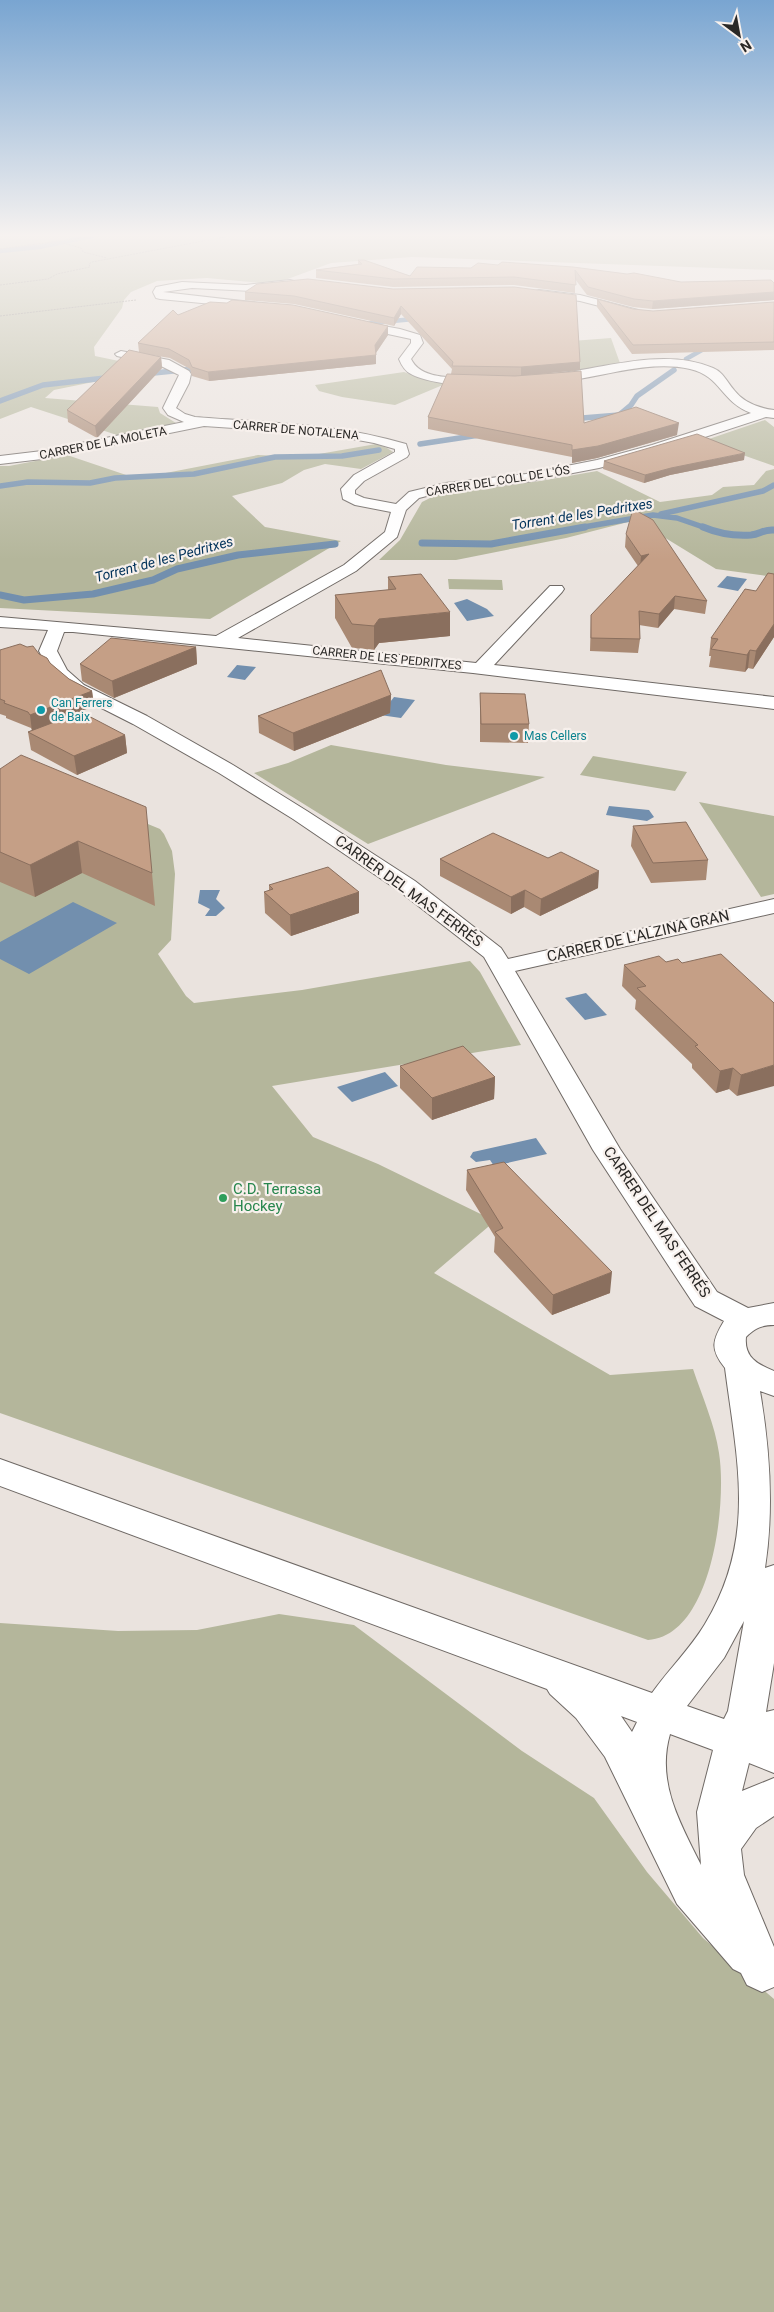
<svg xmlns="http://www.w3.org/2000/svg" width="774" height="2312" font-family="Roboto,sans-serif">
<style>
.green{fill:#b4b69b}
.water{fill:#728fae}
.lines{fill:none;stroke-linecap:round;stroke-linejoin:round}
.stream-far2{stroke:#728fae;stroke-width:4.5}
.stream-far1{stroke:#728fae;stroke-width:5.5}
.stream{stroke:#728fae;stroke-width:7}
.minor-casing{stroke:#6f6965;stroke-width:2}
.path{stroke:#85817d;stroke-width:1;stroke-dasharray:2 1;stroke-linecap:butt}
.minor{fill:#fff;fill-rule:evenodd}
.wall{fill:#a98973}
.shaded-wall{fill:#8a6f5e}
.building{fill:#c59f86;stroke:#8a6f5e}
.culture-dot{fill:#0f9aa8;stroke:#f7f0ec;stroke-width:2}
.leisure-dot{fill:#2e9e5b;stroke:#f7f0ec;stroke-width:2}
.labels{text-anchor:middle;stroke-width:4.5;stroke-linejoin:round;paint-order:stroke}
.far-street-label{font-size:12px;fill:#2a2826;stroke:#f7f0ec}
.far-culture-label{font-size:12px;fill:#0d838f;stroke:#f7f0ec;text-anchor:start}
.far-water-label{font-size:14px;font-style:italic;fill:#013159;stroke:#f7f0ec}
.street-label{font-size:15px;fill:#2a2826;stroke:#f7f0ec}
.leisure-label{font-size:15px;fill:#27864d;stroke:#f7f0ec;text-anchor:start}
</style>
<rect width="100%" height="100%" fill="#eae3de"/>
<!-- green -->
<path class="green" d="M0,236H774V270L412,257L331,263L285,280L261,283L207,278L157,281L131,292L124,300L122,308L94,347L95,356L157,369L54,390L45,398L158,407L160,413L176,423L120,436L31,407L0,419Z
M611,338L621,366L572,374L546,343Z
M404,372L423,379L450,382L395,405L342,397L319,391L315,385Z
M765,420L774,427V466L703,441Z
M376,444L387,448L393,452L361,469L325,464L304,470L282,483L232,496L265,527L341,541L210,619L0,608V466H9L67,455L135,478H140L258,455L302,457Z
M774,469V577L716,569L636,520L566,538L456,560H379L400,540L422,502L436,495L540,481L597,471L660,502L712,495L723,487L754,485L766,471Z
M448,579L502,580L503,590L449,589Z
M331,745L446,765L545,777L368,844L254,773L288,763Z
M593,756L687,772L675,791L580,775Z
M0,786L143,822L160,829L164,834L172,851L175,874L171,940L158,954L186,996L194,1003L302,990L470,961L480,972L521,1045L272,1086L313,1137L378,1164L495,1221L434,1273L610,1375L693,1369C702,1396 715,1425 719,1453C727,1502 713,1636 648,1640L0,1413Z
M699,802L774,816V894L761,897Z
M279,1614L354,1625L522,1751L594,1798L647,1872L703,1938L774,1999V2312H0V1623L118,1631L197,1630Z"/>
<!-- water -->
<path class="water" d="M727,576L747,579L738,591L717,587Z
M467,599L487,609L494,616L467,621L454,603Z
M237,665L256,667L245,680L227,677Z
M394,697L415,700L401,718L380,715Z
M609,806L649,810L654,817L647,821L606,815Z
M200,890H220L216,899L225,908L216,916H205L210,909L198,903Z
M73,902L117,923L29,974L0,959V942Z
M586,993L607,1015L585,1020L565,998Z
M385,1072L398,1086L352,1102L337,1087Z
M536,1138L547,1154L494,1166L490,1160L476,1162L470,1157L473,1152Z"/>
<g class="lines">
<!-- stream-far2 -->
<path class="stream-far2" d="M0,251L39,247L92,236
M371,323L414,319L421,316
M686,359L709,346"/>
<!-- stream-far1 -->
<path class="stream-far1" d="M144,374L203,368
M0,401L43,385L114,377
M570,419L619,415L631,405L637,396L674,370
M420,444L486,434
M0,486L28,482L90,483L115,478L194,474L275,457L342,456L379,450
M661,514L763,491L774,485
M578,528L653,515L677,518L706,528"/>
<!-- stream -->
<path class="stream" d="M703,527C717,533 735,536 751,535C760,534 764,529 774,530
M422,543L491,544L585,527
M0,595L24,600L93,594L153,580L177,569L238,555L335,544"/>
<defs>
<path id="minor" d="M290,280L294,281V285L252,291L192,288L163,292L268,304V308L264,309L160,299L156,298L153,292L156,287L182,282L246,285Z
M539,290L580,295L638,310L639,312L634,315L580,301L535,295V291Z
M350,320L400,329L420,335L423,343L411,359C422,382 461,377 482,377L488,381C479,391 423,382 411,374C405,371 402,366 399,359L411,343V339L346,325L344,323Z
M121,351L169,360L189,371L191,374L189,383L176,408L185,414L195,417C267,423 337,423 406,444L409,454L407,457L364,481L355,490V494L364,498L396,504L409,492L446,483L526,474L597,460L652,445L751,413C721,402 721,376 690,369C654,361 615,373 579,379C567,381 552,384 541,382L539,379L541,376L545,375C598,371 661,346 713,368C723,372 727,382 734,390C744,403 759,408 774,410V418L766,417L662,451L599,468L526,482L446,491L419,498L406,510L397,537L356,571L238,638L476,663L550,586H562L564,589L562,592L494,665L774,697V709L473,673L73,632H64L57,651L67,670L84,685L147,716L233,765L307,811L415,881L501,948L508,959L774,899V913L515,971L620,1149L717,1292L748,1308L774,1303V1325C762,1325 755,1328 746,1337C744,1357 757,1364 774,1371V1396L760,1391C770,1450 774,1510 765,1568L774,1565V1663L766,1712L774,1710V1773L749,1763L742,1791L774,1778V1816L756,1828L741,1849L744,1875L774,1947V1987L762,1992L747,1985L741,1973L733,1969L677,1904L605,1757L576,1718L550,1694L547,1689L0,1486V1459L652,1693C669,1669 690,1649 705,1624C757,1538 737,1461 725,1368C710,1349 712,1341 724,1321L695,1306L670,1268L593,1150L484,957L399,891L293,819L219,773L133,724L72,693L53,677L39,651L48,630L0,627V617L216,636L344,565L385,532L391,512L355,505L343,499L341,489L354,475L395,452V449L374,443L325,434L204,426L42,459L0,464V456L42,451L184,422L168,415L163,408L179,375L161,366L117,356L115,354ZM744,1621L728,1711L724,1719L687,1706L724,1658ZM621,1716L637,1722L632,1732ZM670,1734L713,1750L697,1812L701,1865C680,1823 656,1782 670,1734Z"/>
</defs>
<!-- minor casing -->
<use href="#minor" class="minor-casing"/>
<!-- path -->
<path class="path" d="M63,243L81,248L83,252L107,258
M0,249L96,236
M0,285L48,279L57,274L90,267L89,264L92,262L230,236
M0,316L136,300"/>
<!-- minor -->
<use href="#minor" class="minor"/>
</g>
<!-- wall -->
<path class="wall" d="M358,260L410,276L498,265L502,262L681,282L774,283V300L652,309L633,307L587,295L575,279V293L514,285L393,287L316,278V270L358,264Z
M393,289L580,362V370L546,373L584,423L677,435L597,458L572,463V457L428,429V417L451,374L452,369L401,314L394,326L294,304L245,300V292Z
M597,299L633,309L653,311L774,302V350L632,354L597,307Z
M227,303L388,335L376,353V364L209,381L192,376L190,369L170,358L145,354L161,357L162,368L97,438L68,422L67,410L139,352L138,343L178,315Z
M744,460L670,475L644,483L603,469L604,461Z
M626,534L707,601L705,614L674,609L658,628L639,625L640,639L638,653L590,651L591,615L638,566L625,547Z
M774,574V637L753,669L748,668L745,672L709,667L711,656H709L711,638Z
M388,577L450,636L379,643L374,650L352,648L335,618V595L388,590Z
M196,647L197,664L114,698L82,681L80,664Z
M0,650L39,654L69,679L92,691L94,706L52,723L125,735L127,753L77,775L31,750L28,732L32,730L31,728L6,718V716L0,714Z
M480,693L529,724L528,743L480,742Z
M391,695L390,713L294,751L259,733L258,716Z
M0,769L152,873L155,906L82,873L35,897L0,882Z
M633,826L708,860L706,880L651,883L631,846Z
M440,859L598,888L540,916L524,907L511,914L440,876Z
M269,885L359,892V913L291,936L265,913L264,892L269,891Z
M666,962L682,963L774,1003L737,1096L729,1089L716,1093L692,1068V1064L635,1009L636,1000L622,986L624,965Z
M400,1066L495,1077L494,1099L432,1120L400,1088Z
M467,1170L610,1293L552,1315L494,1252L495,1237L466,1190Z"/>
<!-- shaded-wall -->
<path class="shaded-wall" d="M774,292V300L652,309L653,301Z
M401,306V314L394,326V318Z
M388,326V335L375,354V345Z
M376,355V364L209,381L208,372Z
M161,357L162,368L97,438L95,426Z
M580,362V370L521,376V367Z
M679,423L677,435L597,458L572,463V450Z
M745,453L744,460L670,475L644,483L645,475L671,468Z
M649,554L640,569L641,556Z
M675,596L674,609L658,628L659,614Z
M450,612V636L379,643L374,650V626L379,619Z
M774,624V637L753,669L756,651Z
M196,647L197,664L114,698L112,681Z
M750,650L748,668L745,672L747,655Z
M92,691L94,706L32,731L30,715Z
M391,695L390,713L294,751L293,733Z
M125,735L127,753L77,775L74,756Z
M78,841L82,873L35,897L30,865Z
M599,871L598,888L540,916L541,899Z
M525,890L524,907L511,914V897Z
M359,892V913L291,936L290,915Z
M774,1065V1086L737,1096L741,1075Z
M733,1068L729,1089L716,1093L720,1071Z
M495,1077L494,1099L432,1120V1098Z
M612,1272L610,1293L552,1315L553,1295Z"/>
<!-- building -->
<path class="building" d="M358,260H364L410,276L417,267L471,268L478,263L498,265L502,262L573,267L627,274L634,273L681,282L771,280L774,283V292L653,301L634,299L588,287L575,270L576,285L514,277L393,279L316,270L362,264Z
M308,279L393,289L514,287L576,295L580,362L521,367L452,366L453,362L401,306L394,318L294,296L245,292L257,284Z
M597,299L633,309L653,311L774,302V342L633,345Z
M232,300L293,305L388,326L375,345L376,355L208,372L192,367L189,360L169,349L138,343L173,310L178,315L210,302L227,303Z
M129,350L161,357L95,426L67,410Z
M581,371L584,423L636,407L679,423L598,446L572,450V445L428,417L447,374L515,376Z
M697,434L745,453L671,468L645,475L604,461Z
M633,509L653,520L707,601L675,596L659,614L639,611L640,639L591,638V615L649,554L641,556L626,534Z
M768,573L774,574V624L756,651L750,650L747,655L711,649L718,639L711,638L745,589L756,591Z
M421,574L450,612L379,619L374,626L352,624L335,595L396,589L388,577Z
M111,638L196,647L112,681L80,664Z
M20,644L27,647L33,646L39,654L47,658L50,663L69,679L92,691L30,715L28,712L4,703L5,701L0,699V650Z
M381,670L391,695L293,733L258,716Z
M480,693L525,694L529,724H481Z
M81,712L125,735L74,756L28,732Z
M21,755L146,807L152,873L78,841L30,865L0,852V769Z
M686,822L708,860L653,863L633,826Z
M493,833L548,858L561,852L599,871L541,899L525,890L511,897L440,859Z
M328,867L359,892L290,915L264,892L273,889L269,885Z
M721,954L774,1003V1065L741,1075L733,1068L720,1071L695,1046L698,1045L637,988L646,986L624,965L659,956L666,962L678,959L682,963Z
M463,1046L495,1077L432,1098L400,1066Z
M504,1162L612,1272L553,1295L495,1232L503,1228L467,1170Z"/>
<!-- sky -->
<linearGradient id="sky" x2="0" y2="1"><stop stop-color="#79a5d1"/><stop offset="0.42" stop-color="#f6f2f0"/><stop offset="1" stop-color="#f6f2f0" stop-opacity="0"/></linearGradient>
<rect width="774" height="560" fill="url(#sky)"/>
<!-- markers -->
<g class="culture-dot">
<circle cx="41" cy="710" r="5"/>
<circle cx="514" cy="736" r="5"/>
</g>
<circle class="leisure-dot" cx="223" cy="1198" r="5"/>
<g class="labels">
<!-- far-street labels -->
<g class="far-street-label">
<text transform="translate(296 430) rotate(5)" y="4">CARRER DE NOTALENA</text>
<text transform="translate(103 443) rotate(-11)" y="4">CARRER DE LA MOLETA</text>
<text transform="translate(498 481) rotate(-9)" y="4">CARRER DEL COLL DE L'ÓS</text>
<text transform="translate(387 658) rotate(6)" y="4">CARRER DE LES PEDRITXES</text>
</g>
<!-- far-culture labels -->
<g class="far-culture-label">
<text x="51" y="707">Can Ferrers<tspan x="51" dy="14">de Baix</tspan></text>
<text x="524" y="740">Mas Cellers</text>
</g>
<!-- far-water labels -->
<g class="far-water-label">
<text transform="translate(582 514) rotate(-9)" y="5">Torrent de les Pedritxes</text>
<text transform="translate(164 559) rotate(-15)" y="5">Torrent de les Pedritxes</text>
</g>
<!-- street labels -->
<g class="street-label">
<text transform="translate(409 891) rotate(36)" y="5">CARRER DEL MAS FERRÉS</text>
<text transform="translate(638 936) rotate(-13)" y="5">CARRER DE L'ALZINA GRAN</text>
<text transform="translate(657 1222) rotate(56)" y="5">CARRER DEL MAS FERRÉS</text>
</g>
<!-- leisure labels -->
<g class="leisure-label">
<text x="233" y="1194">C.D. Terrassa<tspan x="233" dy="17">Hockey</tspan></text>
</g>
</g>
<!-- north arrow -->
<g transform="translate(739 35) rotate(148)" stroke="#f7f0ec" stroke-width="4" paint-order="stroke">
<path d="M0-4L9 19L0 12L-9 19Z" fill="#2a2826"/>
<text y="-8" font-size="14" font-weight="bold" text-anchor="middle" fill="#2a2826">N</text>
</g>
</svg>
